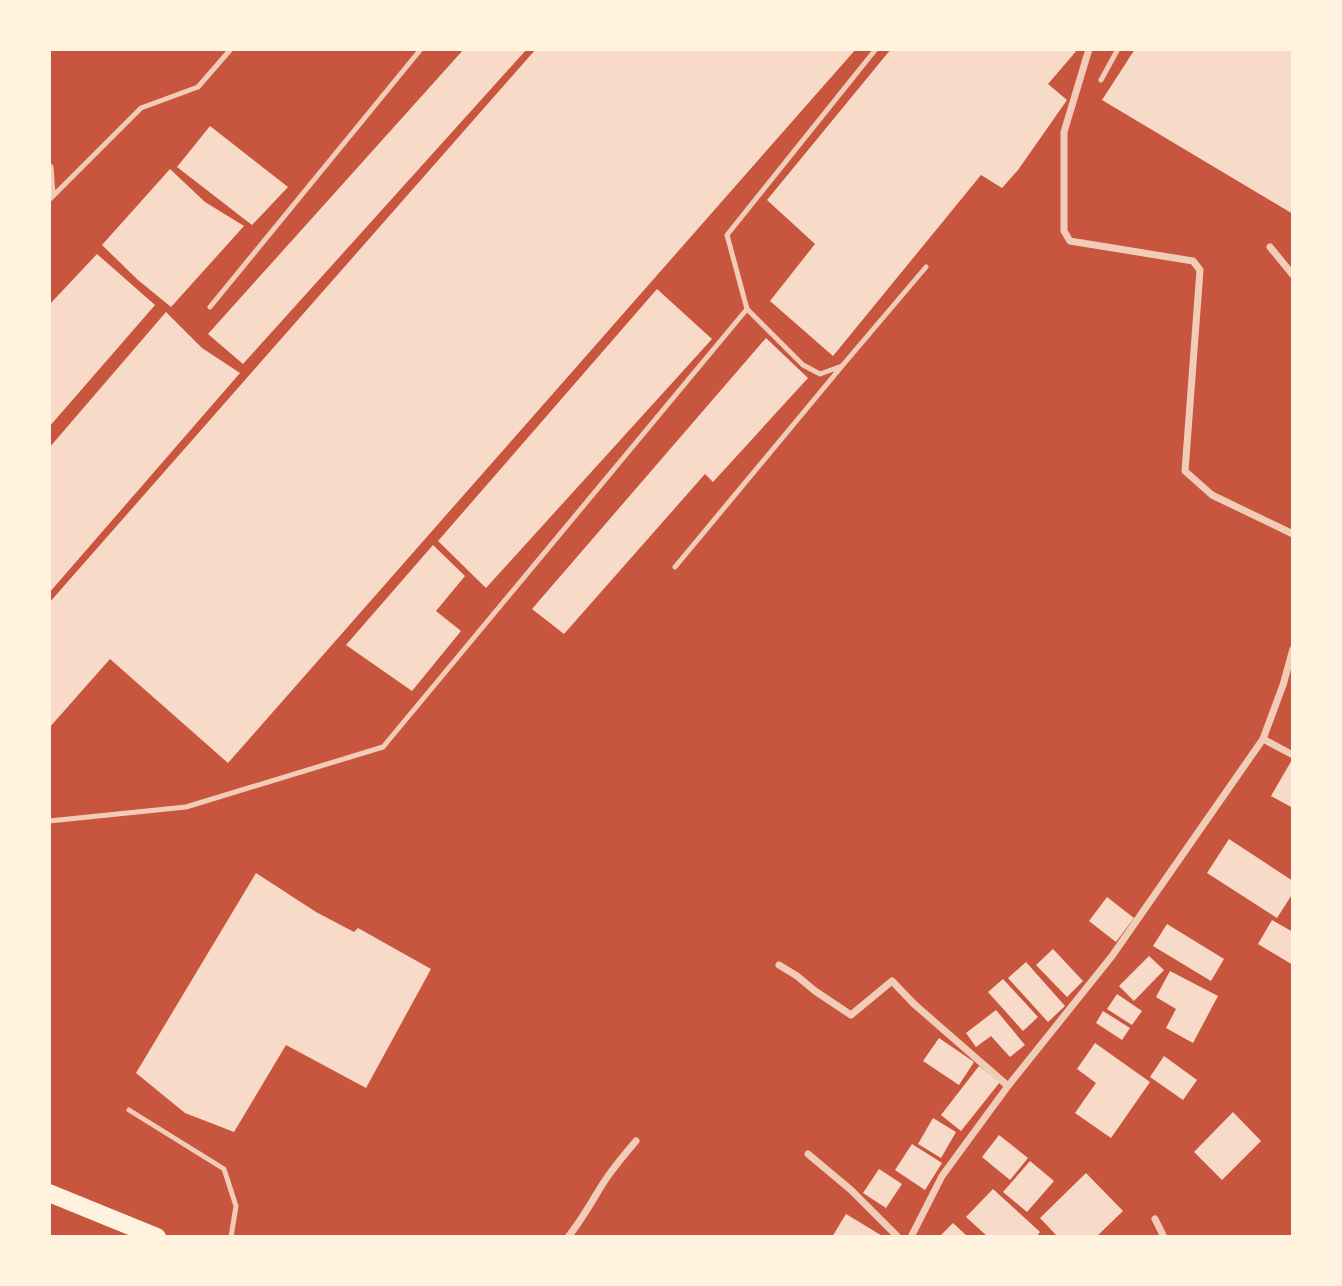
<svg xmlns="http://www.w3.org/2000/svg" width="1342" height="1286" font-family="'Work Sans',sans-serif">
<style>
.building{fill:#f7dbc8}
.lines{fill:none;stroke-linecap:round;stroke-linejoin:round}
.service{stroke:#f1ccb7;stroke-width:5}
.minor{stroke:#f1ccb7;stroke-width:7}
.primary{stroke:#fff3e0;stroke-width:18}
</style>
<rect width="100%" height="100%" fill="#c8553d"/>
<!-- building -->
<path class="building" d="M464,49H527L243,364L208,334Z
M536,49H856L228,763L110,659L49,728V603Z
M891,49H1078L1048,84L1067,100L1018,170L1002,188L981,175L833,356L770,301L815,244L767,200Z
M1135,49H1293V214L1102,100Z
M210,126L288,187L252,225L177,167Z
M170,169L205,202L244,226L171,307L138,280L102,245Z
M97,254L155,305L49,427V305Z
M657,289L712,339L486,588L438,541Z
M166,312L202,348L240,373L49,593V448Z
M766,338L808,378L713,482L705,474L564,634L532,609Z
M433,545L465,576L436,611L461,631L412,691L346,645Z
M1293,758V808L1271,796Z
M1229,839L1293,881V893L1277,918L1207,873Z
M256,873L316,912L354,932L358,928L431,969L366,1088L286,1045L234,1132L185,1113L136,1073Z
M1107,897L1134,918L1116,942L1089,921Z
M1272,920L1293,932V965L1258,944Z
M1167,924L1224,959L1211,981L1153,946Z
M1053,949L1083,981L1067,997L1036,965Z
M1149,956L1164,970L1134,1001L1119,986Z
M1026,962L1065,1006L1048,1022L1008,978Z
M1170,971L1218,996L1193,1043L1166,1028L1176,1009L1156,997Z
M1003,979L1038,1017L1023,1031L988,992Z
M1117,994L1142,1011L1132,1025L1107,1009Z
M996,1010L1025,1045L1010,1057L991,1036L976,1047L966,1033Z
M1103,1011L1130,1028L1122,1040L1096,1023Z
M939,1038L974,1062L959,1085L923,1061Z
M1095,1043L1150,1082L1111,1138L1075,1113L1096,1083L1077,1069Z
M1164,1056L1197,1080L1183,1100L1150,1077Z
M979,1066L1000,1082L961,1131L941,1115Z
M1233,1112L1261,1141L1222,1180L1194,1152Z
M933,1118L956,1132L941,1158L918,1144Z
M999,1135L1028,1158L1010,1180L982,1157Z
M912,1144L942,1163L925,1190L895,1170Z
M1030,1161L1054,1181L1027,1212L1003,1192Z
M879,1169L902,1184L886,1208L863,1193Z
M1086,1173L1123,1211L1096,1237H1058L1040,1218Z
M993,1189L1040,1232L1036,1237H988L966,1217Z
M846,1214L884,1237H832Z
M953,1223L968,1237H939Z"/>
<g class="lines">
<!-- service -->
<path class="service" d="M1101,80L1118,49
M49,165L51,167L53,195
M49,200L141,108L198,87L231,49
M210,307L421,49
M747,309L803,365L820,374L842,366L926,267
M675,567L842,366
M49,821L186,807L383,747L747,309L727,235L876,49
M129,1110L224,1169L236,1206L231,1237"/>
<!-- minor -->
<path class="minor" d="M1089,49L1064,132V231L1070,241L1193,261L1200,270L1185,471L1212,495L1293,534
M1270,247L1293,275
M1263,739L1293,755
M779,965L797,976L815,991L851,1015L892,981L914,1004L1008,1086
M808,1154L851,1190L898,1237
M1155,1219L1164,1237
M568,1237C581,1221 591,1203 602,1185C612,1169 624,1155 636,1141
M911,1237L942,1176L1008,1086L1112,956L1263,739L1283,685L1293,649"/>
<!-- primary -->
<path class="primary" d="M49,1193L157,1237"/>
</g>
<!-- border -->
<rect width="1342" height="1286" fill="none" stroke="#fff3e0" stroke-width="102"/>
</svg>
